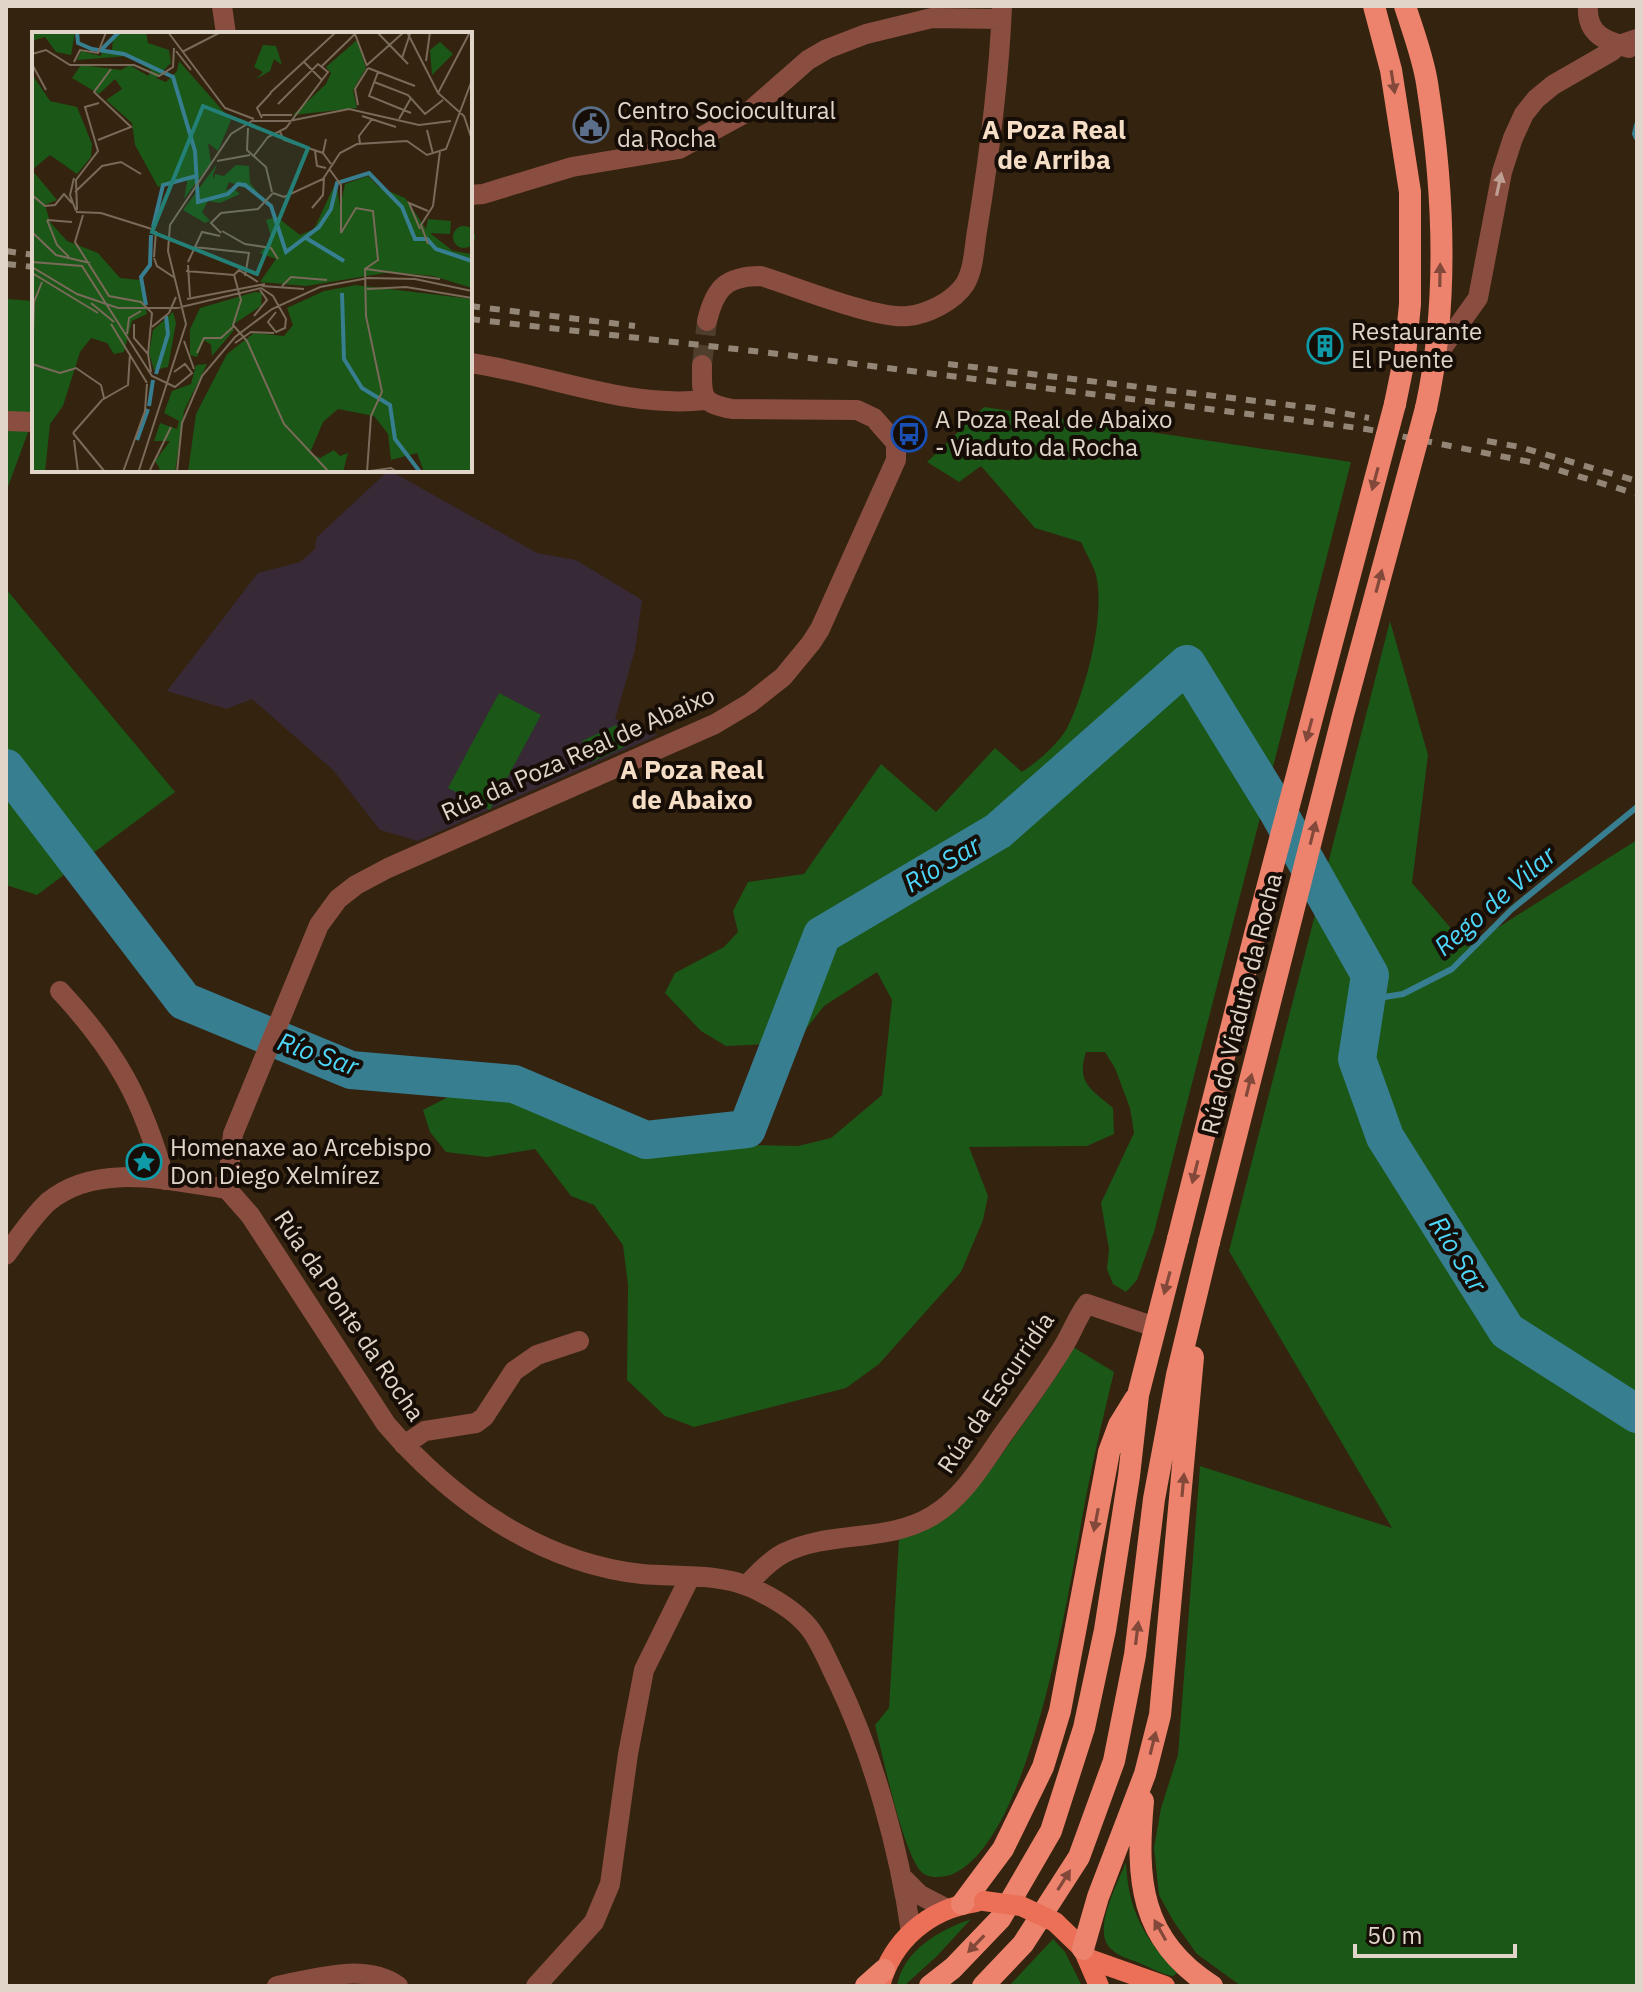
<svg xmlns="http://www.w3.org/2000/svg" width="1643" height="1992" font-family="'IBM Plex Sans',sans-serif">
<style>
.education{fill:#372936}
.green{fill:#1b5717}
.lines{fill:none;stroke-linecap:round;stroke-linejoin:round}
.stream{stroke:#387e91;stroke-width:6}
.river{stroke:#387e91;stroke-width:38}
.minor-tunnel{stroke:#4e3e2b;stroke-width:20;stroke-dasharray:20 10;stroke-linecap:butt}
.minor{stroke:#8a4e41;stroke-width:20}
.primary{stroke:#eb7057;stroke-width:20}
.trunk{stroke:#ed836d;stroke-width:22}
.rail{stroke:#948677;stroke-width:6;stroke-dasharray:10 10;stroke-linecap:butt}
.primary-bridge{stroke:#eb7057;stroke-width:20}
.trunk-bridge{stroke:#ed836d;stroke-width:22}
.oneway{fill:#82483a}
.oneway2{fill:#be9f93}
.labels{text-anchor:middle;stroke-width:8;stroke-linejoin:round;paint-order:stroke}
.poi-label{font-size:24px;fill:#e1d5c9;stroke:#160e06;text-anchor:start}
.street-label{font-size:24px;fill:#e1d5c9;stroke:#160e06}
.neighbourhood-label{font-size:26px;font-weight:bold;fill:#f6dec6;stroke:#160e06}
.water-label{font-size:26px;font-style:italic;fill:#4dd6f9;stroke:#160e06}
.inset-river{fill:none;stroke:#387e91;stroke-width:4}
.inset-road{fill:none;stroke:#796a59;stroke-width:2}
.view{fill:#248077;fill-opacity:0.15;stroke:#248077;stroke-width:4}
.inset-edge{fill:none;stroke:#e1d5c9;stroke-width:4}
</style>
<rect width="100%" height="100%" fill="#34230f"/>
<!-- education -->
<path class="education" d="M389,470L537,553L576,560L642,600L635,650L615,719L658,735L418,841L380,830L333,770L252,699L227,709L167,691L258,573L300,562L315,549L317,537Z"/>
<!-- green -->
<path class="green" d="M6,299L34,301V416L6,492Z
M984,407L1351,462L1154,1232L1137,1280L1126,1292L1113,1284L1107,1269L1109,1249L1101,1203L1134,1133L1130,1108L1115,1068L1105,1052H1086C1076,1083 1091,1089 1113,1108L1114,1134L1087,1146L969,1147L988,1196L983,1220L961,1272L879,1364L846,1388L694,1427L665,1416L627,1380L628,1285L623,1245L594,1205L571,1196L535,1149L487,1157L446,1152L430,1132L423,1110L471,1085L518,1094L592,1129L640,1143L798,1146L831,1138L882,1095L892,1000L877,972L824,1006L795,1043L726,1046L701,1031L665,993L675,973L724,947L738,932L733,911L748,882L804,874L881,764L936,812L995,748L1022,772C1037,762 1056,746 1066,730C1085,694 1106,616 1096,575C1093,564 1085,552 1081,542L1035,528L981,466L959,482L927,462Z
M6,589L175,792L37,895L6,885Z
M1390,621L1428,755L1412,883L1467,947L1637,840V1986H1241L1197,1954L1174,1922L1159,1895L1154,1848L1161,1808L1178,1755L1200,1466L1392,1528L1229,1251Z
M499,693L541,715L490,810L448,788Z
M616,725L626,746L592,762L582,741Z
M1073,1347L1114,1372C1104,1413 1094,1455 1086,1497C1070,1580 1034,1837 953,1874C945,1877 932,1879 924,1874C904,1861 882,1752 875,1725L889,1708L899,1539C953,1528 982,1482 1012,1440C1029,1416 1046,1392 1062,1368Z
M1126,1862C1128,1910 1144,1938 1177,1973L1173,1976C1161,1974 1149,1967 1137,1962C1128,1959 1116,1955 1109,1947C1093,1927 1118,1883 1126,1862Z
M971,1919L937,1956L904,1986H897C903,1950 940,1930 971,1919Z
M1053,1939L1065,1952L1082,1986H1009Z"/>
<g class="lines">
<!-- stream -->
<path class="stream" d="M1637,125L1635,134L1637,138
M1366,1000L1403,994L1452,969L1511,910L1637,807"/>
<!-- river -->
<path class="river" d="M6,768L184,1001L351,1070L514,1084L646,1140L747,1129L822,935L998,831L1187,664L1277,810L1370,975L1357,1059L1385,1137L1507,1331L1637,1414"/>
<!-- minor-tunnel -->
<path class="minor-tunnel" d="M702,365L707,321"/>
<!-- minor -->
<path class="minor" d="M222,6L226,34
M1588,6C1586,35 1606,41 1629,48
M470,195L483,194L572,167L679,149L751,110L808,60L827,49L866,34L932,18L1001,19
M707,321C715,288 726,276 761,276C794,286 877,320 908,316C928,314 954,301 965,284C974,269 974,248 977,231C989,157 999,81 1002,6
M1435,358L1478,298L1502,172L1513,138L1524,114L1536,99L1553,85L1612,51L1619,45L1637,39
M470,363C548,374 626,409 705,400
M6,421L34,422
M60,991C117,1052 143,1101 165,1180
M227,1189L233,1134L319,925L338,899L356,885L388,868L715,724L750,703L783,677L811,643L820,629L896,460V443L874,418L857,410L732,409C699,403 702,395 702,365
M227,1189L250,1215L386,1424C451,1500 540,1563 642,1574C676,1577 717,1573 750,1587C772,1597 799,1612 813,1633C823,1648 830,1666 838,1682C874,1757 899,1849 911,1932
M6,1255C19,1237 32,1217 48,1202C97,1161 171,1181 227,1189
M404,1445L425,1431L476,1423L484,1417L514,1371L537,1355L579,1341
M747,1585C757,1574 770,1560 784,1553C830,1530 887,1543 932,1516C964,1497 983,1463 1004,1433C1024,1405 1045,1377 1063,1347C1072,1333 1077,1317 1087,1304L1155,1327
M901,1876L920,1895L947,1909
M277,1986C315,1979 364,1962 398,1986
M536,1986L594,1922L610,1884L628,1754L644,1670L690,1577"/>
<!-- primary -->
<path class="primary" d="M1055,1922L1083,1949L1099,1986
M1089,1959L1165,1986
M880,1986C892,1940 929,1909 976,1902"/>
<!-- trunk -->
<path class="trunk" d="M1374,6L1391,70L1410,192V304L1405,355L1395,404
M1405,6C1413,31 1423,57 1427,83C1444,190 1449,303 1426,408
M1143,1801C1136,1878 1139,1940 1212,1986
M962,1904L1003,1849L1043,1767L1060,1711L1109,1452L1119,1425L1135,1399
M1083,1949L1098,1897L1145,1774L1160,1715L1193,1357
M866,1986L884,1970
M930,1986L953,1968L1000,1919L1051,1831L1084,1728L1105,1630L1129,1476L1138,1395L1178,1239
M983,1986L1023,1944L1079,1857L1114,1761L1135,1655L1154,1499L1177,1375L1209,1242"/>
<!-- rail -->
<path class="rail" d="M6,251L34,255
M6,264L34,267
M470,306L635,326
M470,319L762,352L1366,429L1535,463L1637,494
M948,364L1315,408L1369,418
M1487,441L1520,447L1637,481"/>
<!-- primary-bridge -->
<path class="primary-bridge" d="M984,1901L1021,1906L1055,1922"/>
<!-- trunk-bridge -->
<path class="trunk-bridge" d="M1178,1239L1255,934L1395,404
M1209,1242L1343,715L1426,408"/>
</g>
<!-- one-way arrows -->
<defs><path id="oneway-solid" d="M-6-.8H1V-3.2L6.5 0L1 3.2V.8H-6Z" transform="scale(2)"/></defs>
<g class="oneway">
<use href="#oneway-solid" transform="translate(1393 82) rotate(81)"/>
<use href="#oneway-solid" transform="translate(1440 275) rotate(-89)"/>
<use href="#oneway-solid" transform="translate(1375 479) rotate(105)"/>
<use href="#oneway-solid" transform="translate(1379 581) rotate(-75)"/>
<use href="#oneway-solid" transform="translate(1309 730) rotate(105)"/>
<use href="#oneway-solid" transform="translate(1313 833) rotate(-76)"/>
<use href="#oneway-solid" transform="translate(1249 1085) rotate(-76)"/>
<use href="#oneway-solid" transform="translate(1195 1172) rotate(104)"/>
<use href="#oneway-solid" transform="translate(1167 1283) rotate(105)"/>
<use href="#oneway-solid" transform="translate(1183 1485) rotate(-85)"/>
<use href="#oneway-solid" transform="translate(1096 1520) rotate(101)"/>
<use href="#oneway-solid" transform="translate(1137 1633) rotate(-83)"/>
<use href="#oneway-solid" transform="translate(1153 1743) rotate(-76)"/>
<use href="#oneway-solid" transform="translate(1064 1880) rotate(-58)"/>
<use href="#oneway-solid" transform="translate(1160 1930) rotate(-119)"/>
<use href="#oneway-solid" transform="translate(976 1944) rotate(134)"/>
</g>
<use class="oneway2" href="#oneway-solid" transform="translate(1499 184) rotate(-78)"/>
<!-- icons -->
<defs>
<symbol id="civic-ring" viewBox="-11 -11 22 22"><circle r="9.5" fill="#160e06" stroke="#5c6f8a" stroke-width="1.5"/><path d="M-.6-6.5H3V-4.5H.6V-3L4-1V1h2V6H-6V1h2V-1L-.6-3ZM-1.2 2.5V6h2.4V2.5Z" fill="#5c6f8a"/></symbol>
<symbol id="building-ring" viewBox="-11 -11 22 22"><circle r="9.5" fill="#160e06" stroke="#0f9aa8" stroke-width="1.5"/><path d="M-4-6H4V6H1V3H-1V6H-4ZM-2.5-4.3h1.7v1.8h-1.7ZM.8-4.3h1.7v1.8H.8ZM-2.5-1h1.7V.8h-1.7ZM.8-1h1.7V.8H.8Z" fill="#0f9aa8"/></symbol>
<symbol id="bus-ring" viewBox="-11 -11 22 22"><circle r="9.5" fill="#160e06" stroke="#1a4fb4" stroke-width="1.5"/><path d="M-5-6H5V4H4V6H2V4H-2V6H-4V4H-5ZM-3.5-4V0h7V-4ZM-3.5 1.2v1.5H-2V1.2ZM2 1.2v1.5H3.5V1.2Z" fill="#1a4fb4"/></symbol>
<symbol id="sight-ring" viewBox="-11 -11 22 22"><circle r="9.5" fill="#160e06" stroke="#0f9aa8" stroke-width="1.5"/><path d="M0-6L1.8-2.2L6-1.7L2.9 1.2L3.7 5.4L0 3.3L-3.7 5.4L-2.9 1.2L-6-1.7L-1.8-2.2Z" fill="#0f9aa8"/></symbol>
</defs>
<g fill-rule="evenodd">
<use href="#civic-ring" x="571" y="105" width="40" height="40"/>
<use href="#building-ring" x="1305" y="326" width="40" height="40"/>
<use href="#bus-ring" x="889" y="414" width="40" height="40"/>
<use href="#sight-ring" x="124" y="1142" width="40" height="40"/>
</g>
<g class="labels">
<!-- poi labels -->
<g class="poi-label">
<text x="617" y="119">Centro Sociocultural<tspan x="617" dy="28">da Rocha</tspan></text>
<text x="1351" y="340">Restaurante<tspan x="1351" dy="28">El Puente</tspan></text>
<text x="935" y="428">A Poza Real de Abaixo<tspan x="935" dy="28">- Viaduto da Rocha</tspan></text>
<text x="170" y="1156">Homenaxe ao Arcebispo<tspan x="170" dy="28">Don Diego Xelmírez</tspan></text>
</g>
<!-- street labels -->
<g class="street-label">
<text transform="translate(578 754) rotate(-24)" y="8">Rúa da Poza Real de Abaixo</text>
<text transform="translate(1242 1004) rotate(-76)" y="8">Rúa do Viaduto da Rocha</text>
<text transform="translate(349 1316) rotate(56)" y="8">Rúa da Ponte da Rocha</text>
<text transform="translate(996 1393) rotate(-56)" y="8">Rúa da Escurridía</text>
</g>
<!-- neighbourhood labels -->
<g class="neighbourhood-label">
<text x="1054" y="139">A Poza Real<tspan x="1054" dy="30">de Arriba</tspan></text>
<text x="692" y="779">A Poza Real<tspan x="692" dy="30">de Abaixo</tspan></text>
</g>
<!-- water labels -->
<g class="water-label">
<text transform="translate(942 864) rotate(-31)" y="9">Río Sar</text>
<text transform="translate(1495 901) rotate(-41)" y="9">Rego de Vilar</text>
<text transform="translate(318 1054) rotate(19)" y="9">Río Sar</text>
<text transform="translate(1458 1254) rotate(58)" y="9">Río Sar</text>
</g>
</g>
<!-- overview -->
<g transform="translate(32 32)">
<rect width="440" height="440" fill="#34230f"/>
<path d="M0,0H43L39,23L24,20L13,5L0,9ZM87,0H114L116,11L137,18L139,31L124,46L134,50L145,39L147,29L199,88L186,119L176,111L179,131L152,167L156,145L126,155L103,113L100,91L74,68L90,57L83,47L67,62L40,46L49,33L89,38L98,33L116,44L119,38L95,24L45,28L49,19L69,24L70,18L80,19L81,6ZM325,8L334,36L321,58L325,76L261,83L294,52L299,41L294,35ZM408,10L421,22L400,43L398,18ZM231,13L244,14L250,33L242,27L238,39L224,47L231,40L222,35ZM0,42L18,69L45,75L60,112L59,125L45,142L18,123L0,138L25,168L13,173L18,190L35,209L66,221L88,246L108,248L115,282L100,289L92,320L82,322L75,311L59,306L48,320L31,374L18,392L13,440H0ZM185,132L181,143L182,148L183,142L192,144L204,133L217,134L218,151L226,161L197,150L194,158L201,156L208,162L188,171L176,169L170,180L178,189L173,191L151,178ZM336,144L347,155L373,166L394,197L396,187L419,189L418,202L398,201L421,219L440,222V256L401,244L359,240L274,254L228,250L244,227L228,221L240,207L234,188L245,185L268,203L282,197L304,150L308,175L313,152ZM421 205a11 11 0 1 1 22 0a11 11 0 1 1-22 0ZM324,253L440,267V440H392L385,421L359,428L356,402L342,384L306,377L291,390L278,421L288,426L302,418L308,424L316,421L311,440H156L164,382L195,322L222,301L252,304L261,293L255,276L292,259ZM223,260L230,261L229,274L199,294L202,298L180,324L179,313L172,308L165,325L158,323V297L168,276ZM141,280L144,291L136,335L122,338L117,321L121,298ZM175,332L152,379L143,440H119L128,437L123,429L138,409H122L128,391L145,397L147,389L132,381L140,359L159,352L164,333Z" fill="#1b5717"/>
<path class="inset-river" d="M45,0L46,11L60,17L92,22L141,45L163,119L166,170L196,162L206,152L213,153L239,174L254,220L287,195L299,177L305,151L337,141L370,175L383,207H395L404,217L440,229M69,18L87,0M121,195L131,153L164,144M274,206L312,229M310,261L312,327L330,356L358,373L363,407L388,440M114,273L109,245L118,233L119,203M124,342L136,302L134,284M117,374L121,348M105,408L116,377"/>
<path class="inset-road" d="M136,0L193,76L222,87M345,0L376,32M375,0L406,61L432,84L440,108M323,2L335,34M144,19L159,38M150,20L189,0M0,22L14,18L38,33H102L127,44L141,35L142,16M370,26L378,2M394,29L398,0M42,30L48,18L66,21L74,0M272,30L290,48M0,32L14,58M335,33L372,0M290,34L325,0M336,36L383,54M346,40L337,64L379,81M342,50L376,63L393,82L411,68M238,61L304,0M406,61L438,0M326,73L323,57L336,36M230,83H260M330,84L364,95M230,86L225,76L239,61M367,87L379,66M216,96L215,118L234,135L240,160M395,98L401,122M248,100L252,108L291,121M294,107L291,121L299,132M66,108L99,95L62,60L79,37M328,112L327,104L340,87M283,119L285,134L294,136M221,125L236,105L254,96L296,40L286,32L246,72M185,129L218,123M298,138L309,153V201M42,146L38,163L44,179M43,160L70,134L89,130L109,142M241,161L252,165L291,147L308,121L325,112L375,109L395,123L414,117L440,48M0,163L13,174L23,173L32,162L40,171M280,176L291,163L292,146M45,178L44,148L66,119L53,75L67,71M44,180L69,181L123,198M51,183L43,210L77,264L109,270L120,281L116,322M15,188L25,213L37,225M15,188L40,190M388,197L377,171L396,179M190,199L213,212L239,216L246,227M0,200L24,223L58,231M189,201L179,191L189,181L226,177L241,161M309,201L324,176L341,179L346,228L333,237L334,284L350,360L339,384L335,440M396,212L389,193L401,174L408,119M162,215L217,221L213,244M122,225L124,199M122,226L125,234L143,246M0,230L50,234L120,344L143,355L160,341L153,332L142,340M156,230L170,200L188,204M156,233L158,265M0,235L45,262L86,276H145L229,256L241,264L254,287L253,296L244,300L236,290L244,280M334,237L408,247M154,239L202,243L207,238L226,250M0,241L66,281M202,243L209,268L201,293L215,309L252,392L297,440M230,254L272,257M250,254L259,245L295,248M335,257L374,255L440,266M155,267L233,252M59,271L82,290M222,284L235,268L228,258M79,292L115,351M102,292V306L116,322L119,340M120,295L137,281L144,265M95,302L97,286L109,279M152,309L162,337M203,311L219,300L242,301M165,321L172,306H189L202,294M0,332L28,341L44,336L69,353L72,366M0,333L2,270L10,250M41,401L70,368L96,353L98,322M41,401L73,440M42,408L46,440M107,438L154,292L136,219L138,193L199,102L220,89H257L317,77L387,93L419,89M91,440L113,379L115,352M117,440L139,395M145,440L150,391L170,344L203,305L240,277L288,255L336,246L383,247L440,259M331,440L359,436L365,440"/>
<path class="view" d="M171,74L276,116L225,242L120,200Z"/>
<rect width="440" height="440" class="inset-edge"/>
</g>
<!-- border -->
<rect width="1643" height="1992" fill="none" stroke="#e1d5c9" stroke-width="16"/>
<!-- scale -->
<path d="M1355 1944v12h160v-12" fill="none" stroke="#e1d5c9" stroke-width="4"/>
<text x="1367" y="1944" font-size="24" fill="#e1d5c9" stroke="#160e06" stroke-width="6" paint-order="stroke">50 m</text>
</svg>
